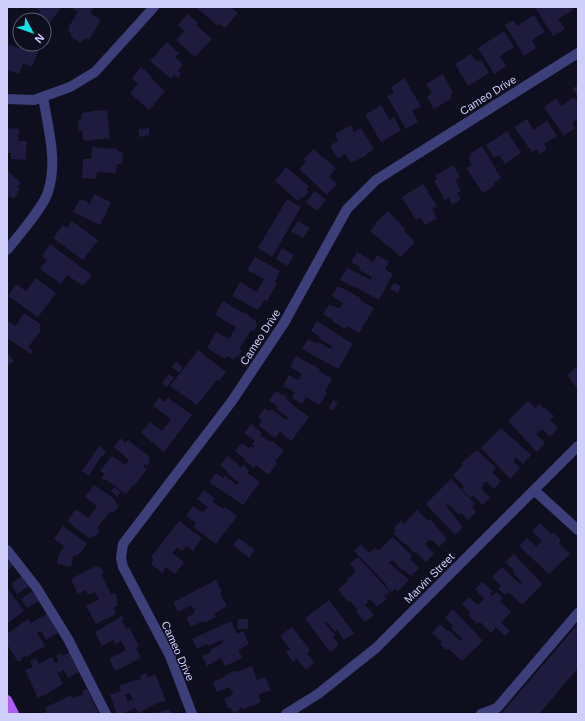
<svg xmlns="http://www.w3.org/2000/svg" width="585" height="721" font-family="Arial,sans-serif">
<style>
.building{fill:#1f1b3e}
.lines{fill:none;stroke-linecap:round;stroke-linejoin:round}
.minor{stroke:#3c3f7a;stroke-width:10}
.major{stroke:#af5ef4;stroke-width:10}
.labels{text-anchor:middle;stroke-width:3;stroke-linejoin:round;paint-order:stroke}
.street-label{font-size:11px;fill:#d0cffc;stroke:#0f0e1e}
</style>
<rect width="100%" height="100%" fill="#0f0e1e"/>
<!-- building -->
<path class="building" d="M34,7H61L49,24L37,17L40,11Z
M70,7H94L90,13L101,20L89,40L85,38L81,43L70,36L72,34L68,31L69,28H68L78,12Z
M198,7H233L232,8L238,13L225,28L220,24L218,26L197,8Z
M535,7H571L573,10L558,19L565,29L553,36Z
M188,14L198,23L196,25L212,39L195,57L176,40L184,31L178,25Z
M534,15L545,32L532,40L536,48L524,56L505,25L513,20L517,26Z
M504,31L514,47L500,56L506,66L494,74L478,48Z
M167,42L179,53L175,57L183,65L178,71L181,73L178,78L174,75L171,79L150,61Z
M7,44L22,49L24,44L34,45L40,47L32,67L23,63L19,74L7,70Z
M471,54L477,62L481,60L489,73L468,86L455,64Z
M141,67L152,77L151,78L165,91L149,110L130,93L138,84L132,78Z
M443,74L453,93L450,95L452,98L434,109L427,97L432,93L426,84Z
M404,78L421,106L412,111L418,122L406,129L387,96L394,92L391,87Z
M578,85V96L572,89Z
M574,97L578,104V119L572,123L575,128L564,136L544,107L556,98L561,106Z
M381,105L390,120L394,117L401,130L381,142L365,115Z
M98,110V111L107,110L110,138L86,141V140H83L82,131H79L78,123H79V120H81V115L82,113Z
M527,119L533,130L547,121L557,136L544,144L547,149L540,154L537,149L532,152L514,127Z
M351,125L354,132L361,128L374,149L366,154L367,155L351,163L345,154L338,159L330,146L338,141L335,134Z
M7,128L19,129L18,141H27L25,160L11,159V153H7Z
M149,128V135L139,137V129Z
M507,131L521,153L505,164L499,155L494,158L486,145Z
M482,146L501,178L494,183L495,185L483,193L466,168L472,165L468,158L471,156L470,154Z
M92,147L117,149V151L123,152L122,164H117L116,173L97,172L96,179L82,178L83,159H91Z
M313,149L336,168L329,177L337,184L327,195L299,169L306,162L303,160Z
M453,165L460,177L455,180L461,191L457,193L461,199L452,205L449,198L445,200L434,181L437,179L435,176Z
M286,167L309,186L306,190L309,192L303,198L301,197L298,201L275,181Z
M8,171L21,183L17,187L19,189L17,192L18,193L14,199L9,196L7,201V172Z
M423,184L437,206L432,209L437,218L425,225L420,217L416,220L402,197Z
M315,191L326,200L317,211L306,202Z
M94,194L111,202L100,225L73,212L80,199L88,202L87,204L89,205Z
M287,199L301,207L272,257L258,248Z
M388,211L405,229L404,231L415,242L401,257L370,231L376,224L375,223Z
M72,221L98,240L83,260L53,238L63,225L67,228Z
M298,221L310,228L303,238L291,231Z
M50,244L92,275L83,286L67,275L61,284L40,269L47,260L42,256Z
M282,248L294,255L288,266L276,259Z
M357,252L373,262L377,255L389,262L385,269L393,274L379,300L354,286L353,287L340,280L347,268L371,280L372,277L359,270L360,267L351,262Z
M255,257L280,271L275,282L277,283L267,301L264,300L258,310L232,296L240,282L257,292L264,279L247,270Z
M36,278L56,293L38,317L8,296L16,284L26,291Z
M394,283L401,286L398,293L390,289Z
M338,286L361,298L360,300L374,308L359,333L346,326L345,329L332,321L333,320L323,314L329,304L337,308L338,307L340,308L343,303L332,296Z
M223,301L243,313L244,312L250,316V317L256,321L255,322L258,324L254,331L251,330L239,349L242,350L238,357L236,356L234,360L227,356L226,359L207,348L216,332L229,339L236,327L215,315Z
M24,313L41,325L39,328L41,330L28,347L33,351L31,354L7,338V322L8,321L16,326Z
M317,321L353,344L338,369L302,349L308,339L317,344L318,342L331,349L332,346L319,339L320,337L311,331Z
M198,350L226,372L219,381L217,380L197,405L170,386Z
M7,352L14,361L7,366Z
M296,356L320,369L319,371L332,379L325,391L327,393L319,405L306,397L302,404L292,398L295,392L283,386L289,375L297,380L299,378L301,379L302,378L299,377L302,374L290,367Z
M176,362L183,367L179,373L172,367Z
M578,366V389L567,375Z
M169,374L174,378L167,387L162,383Z
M276,391L282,395L283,394L287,397L286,399L290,402V403L309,417L291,441L280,432L275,438L259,426L262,421L258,417L265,408L270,411L271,409L286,420L288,418L276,408L277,406L269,400Z
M159,397L165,402L168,398L192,415L164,452L141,433L150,422L162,431L171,419L153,406Z
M333,400L338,402L333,411L329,408Z
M528,401L536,408L539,404L543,408L544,407L554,416L550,420L558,428L550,437L543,429L541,431L540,430L536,434L545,443L537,452L508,421Z
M251,424L262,433L260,435L270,442L271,440L284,451L275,461L277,463L268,475L256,465L254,468L244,460L245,459L235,451L242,443L249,448L251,446L253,448L254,446L252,444L255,441L244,433Z
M501,428L531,455L523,464L516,457L513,461L520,468L510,479L481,448Z
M120,438L126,443L128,440L150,457L148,460L150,462L147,466L145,464L143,467L147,469L134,486L133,485L126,494L105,479L104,480L101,478L105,474L100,471L112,456L125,465L129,460L114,447Z
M99,446L106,451L102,457L101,456L89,476L82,471Z
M477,450L496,468L492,472L501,481L494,489L487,482L485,484L484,482L482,483L484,485L481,488L490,498L482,505L473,495L470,498L462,489L464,486L453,475L463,465L461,463Z
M227,456L238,464V465L241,468L243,465L249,470L247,473L260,482L243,505L209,482L216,473L223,478L225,476L237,485L239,483L227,473L228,472L220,465Z
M451,479L475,504L472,507L476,512L468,520L461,513L460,514L457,513L448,504L446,506L463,527L455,535L426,504Z
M94,485L112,497L119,506L113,513L111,511L110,512L97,528L100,530L95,537L93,535L90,539L67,521L76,509L88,518L97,506L85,497Z
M114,487L121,492L117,497L111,491Z
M204,490L215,499L213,502L223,509L225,507L237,516L216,544L193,527L196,523L186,516L193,506L201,512L202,511L204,512L208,507L197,499Z
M417,510L428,521L430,519L447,539L439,547L432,540L431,541L429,540L425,544L434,554L426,562L416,552L414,553L405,543L404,544L393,533L396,531L394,528L401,521L404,524Z
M179,521L202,538L193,551L186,546L182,551L177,547L172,553L184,562L175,574L166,567L162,573L151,564L154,560L151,557Z
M540,523L551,534L554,532L561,540L559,543L570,554L549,574L519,546L527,538L536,546L542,541L532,531Z
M63,526L87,544L79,554L73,556L71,567L57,564L59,554L64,546L54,539Z
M393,537L412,556L410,559L419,568L411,576L404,570L403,571L392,560L389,563L409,580L398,591L395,589L392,592L385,585L386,584L354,551L361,544L369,553L375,548L378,551Z
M239,538L255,550L249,558L233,545Z
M514,554L542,584L522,605L509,592L505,595L498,589L501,586L492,577L502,567L520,584L522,582L513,573V569L505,562Z
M358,557L390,592L384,596L387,599L377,607L371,600L370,601L368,599L367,600L368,602L365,605L374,615L365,622L356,612L358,610L350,601L348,602L338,590L348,581L347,579L356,571L350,564Z
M7,558L13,566L7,571Z
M96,566L97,567L100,566L104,574L101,575L111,594L115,593L118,600L116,601L118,605L113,608L116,614L96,624L86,606L99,599L95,592L88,595L86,590L78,594L71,579Z
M22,576L29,586L17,594L11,584Z
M216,580L222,592L220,593L227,606L214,614L216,617L204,623L203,621L191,627L186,618L195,613L193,611L195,610V608L193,609L191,605L178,612L173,602Z
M482,582L493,591L490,594L492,596L497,592L503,598L500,601L511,612L501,623L510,631L505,636L496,627L491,633L480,622L477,624L468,615L471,613L462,604L469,597L478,605L484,599L475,589Z
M7,588L24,611L8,623H7Z
M32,591L39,601L27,608L21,599Z
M329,600L354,633L344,640L337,630L335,632L327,622L325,623L335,635L333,637L339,645L330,652L305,618Z
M453,609L483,641L462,661L448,648L446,650L440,644L442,642L432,633L440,624L447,631L449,630L460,641L462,639L453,630L451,627L453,626L445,618Z
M47,614L58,633L46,640L41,631L37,633L45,646L37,651V650L26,657L25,656L21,658L22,660L18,662L7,644V634L28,619L31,623Z
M122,616L124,620L122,621L126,629L129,627L139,646L136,648L141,658L115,671L109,659L126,650L121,641L115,644L113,640L102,646L95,632Z
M238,619H248V629H237Z
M231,621L237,634L243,631L249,644L238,650L242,657L236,661L225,666L221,658L207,666L202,656L211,652L210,650L223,643L222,640L208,646L207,644L197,649L192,639Z
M578,624V668L539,714H501Z
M292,627L310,650L307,653L314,663L306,670L297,659L293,662L286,652L290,649L280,636Z
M70,652L80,671L68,678L64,670L59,673L58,671L57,672L63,684L51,691V692L38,698L25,670L33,667L30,661L36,658L39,664L52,657L55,663L59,661L56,656L61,653L62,656Z
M252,666L257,680L265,677L271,690L258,695L261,702L244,709V708L241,709V707L239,708L240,710L233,713L231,708H228L224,699L232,695L231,693L233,692V690L231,691L229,687L217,692L213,682L226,676L225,675L236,670L237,672Z
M146,673L148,678L155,674L166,701L157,703L138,713L136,708L131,710L128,701L133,700L130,693L125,695L131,710L122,714H117L110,695L121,691L119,686L135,680V681L141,679L140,676Z
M87,689L98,712L93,714H43L47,712L45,708L71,695L72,698L77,696L78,697L84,694L82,691Z
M169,709L171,714H157V713Z"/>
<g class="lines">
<!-- minor -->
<path class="minor" d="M7,99L34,100L70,87L95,72L154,7
M7,250C18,236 43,208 48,192C58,161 48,128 43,97
M534,490L578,530
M7,550L36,587L68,639L106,714
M192,714L170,656L123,567L121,558L123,544L232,401L284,323L347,209L376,180L578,53
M286,714L318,694L376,648L578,446
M481,714L497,708L578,613"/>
<!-- major -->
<path class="major" d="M7,700L14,714"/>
</g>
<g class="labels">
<!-- street labels -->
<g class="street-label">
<text transform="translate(488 95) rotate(-32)" y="4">Cameo Drive</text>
<text transform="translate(260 337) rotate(-57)" y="4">Cameo Drive</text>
<text transform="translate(429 578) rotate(-45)" y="4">Marvin Street</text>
<text transform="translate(178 651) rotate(66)" y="4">Cameo Drive</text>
</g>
</g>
<!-- border -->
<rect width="585" height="721" fill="none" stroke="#d0cffc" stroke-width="16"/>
<!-- north arrow -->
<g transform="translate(32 32) rotate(131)"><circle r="19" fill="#0f0e1e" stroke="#5c5b77"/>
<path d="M0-3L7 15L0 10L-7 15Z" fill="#10e3e6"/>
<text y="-6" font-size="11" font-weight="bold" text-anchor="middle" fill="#d0cffc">N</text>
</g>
</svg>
